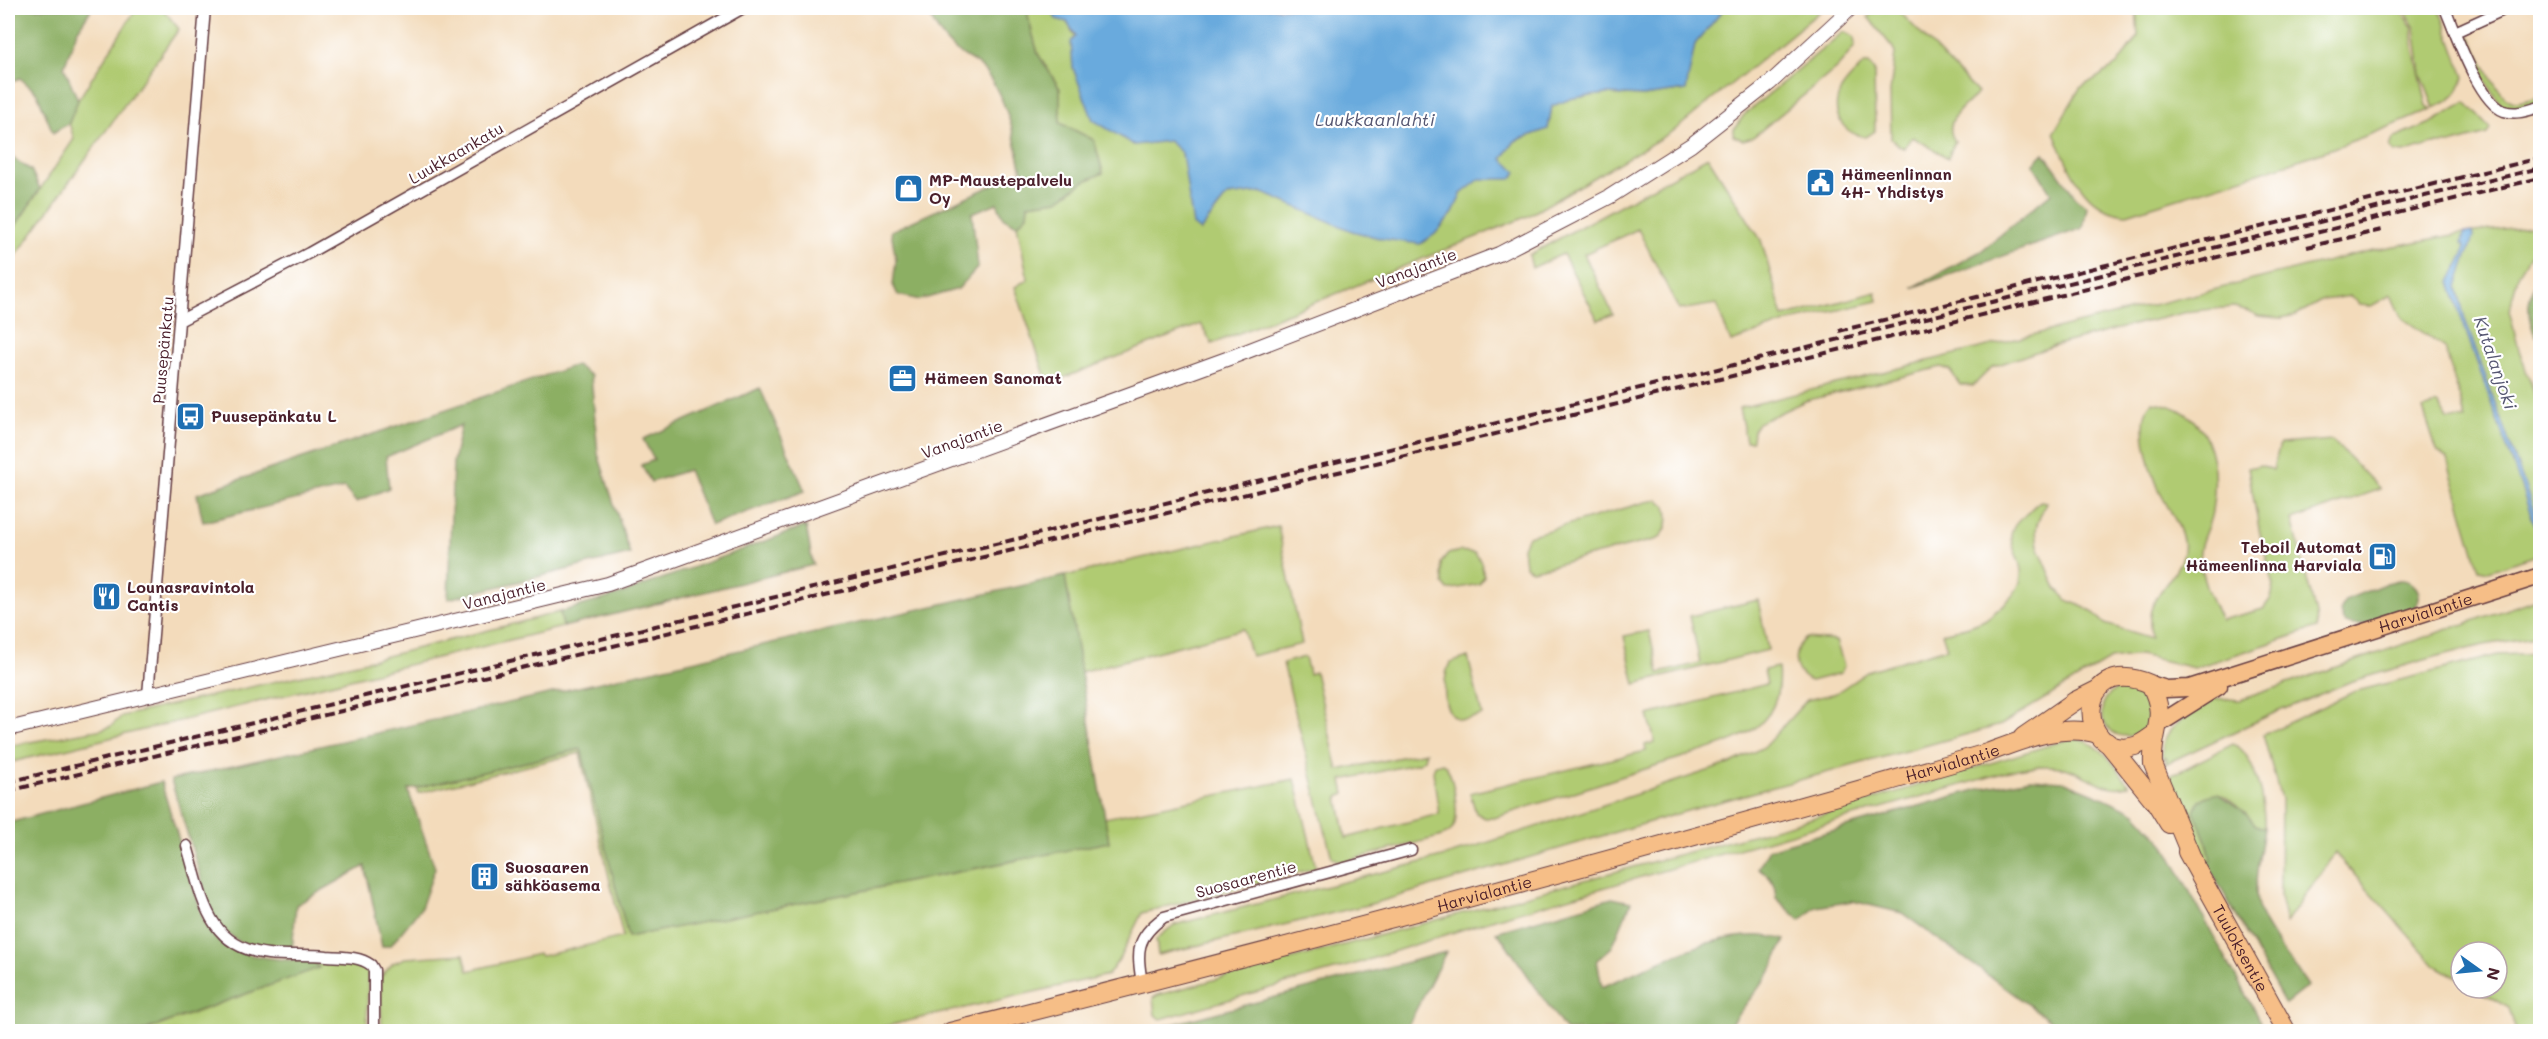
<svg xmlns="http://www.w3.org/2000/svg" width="2548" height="1039" font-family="Mali,sans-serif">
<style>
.green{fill:#b0cb72;stroke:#7d754e;stroke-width:1.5}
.forest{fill:#8caf64;stroke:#6b6748;stroke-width:1.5}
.water{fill:#69aadd;stroke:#5a6484;stroke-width:1.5}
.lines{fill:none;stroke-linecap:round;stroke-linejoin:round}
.minor-casing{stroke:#633b41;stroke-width:13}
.tertiary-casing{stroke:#633b41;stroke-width:16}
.primary-casing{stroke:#633b41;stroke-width:19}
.trunk-casing{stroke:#633b41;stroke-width:20}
.minor{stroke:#fff;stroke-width:10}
.tertiary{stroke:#fff;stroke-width:14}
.primary{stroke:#f6be87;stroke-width:16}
.trunk{stroke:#f6be87;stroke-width:18}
.rail{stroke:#4a1f2b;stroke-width:4;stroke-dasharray:9 4.5;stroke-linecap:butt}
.labels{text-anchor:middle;stroke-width:4.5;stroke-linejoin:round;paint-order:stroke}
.street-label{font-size:16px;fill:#4a1f2b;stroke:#fff}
.poi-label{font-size:16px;font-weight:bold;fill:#4a1f2b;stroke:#fff;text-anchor:start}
.water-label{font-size:18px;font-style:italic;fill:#565772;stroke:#fff}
</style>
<rect width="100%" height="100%" fill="#fff"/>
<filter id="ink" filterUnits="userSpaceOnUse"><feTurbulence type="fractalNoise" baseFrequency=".0167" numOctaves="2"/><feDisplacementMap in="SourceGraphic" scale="12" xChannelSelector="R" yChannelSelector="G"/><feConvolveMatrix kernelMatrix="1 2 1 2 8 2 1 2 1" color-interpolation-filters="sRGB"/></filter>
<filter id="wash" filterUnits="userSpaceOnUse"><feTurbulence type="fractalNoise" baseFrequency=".008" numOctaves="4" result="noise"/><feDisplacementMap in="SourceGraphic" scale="24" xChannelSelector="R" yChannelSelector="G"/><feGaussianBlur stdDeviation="1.35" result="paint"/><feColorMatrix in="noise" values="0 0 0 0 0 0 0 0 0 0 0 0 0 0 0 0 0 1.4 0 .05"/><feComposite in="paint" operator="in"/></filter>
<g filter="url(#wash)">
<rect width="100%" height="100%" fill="#f3dbbb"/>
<!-- green -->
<path class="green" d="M162,8L179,29L8,267V237L74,139L69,123L78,100L136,9Z
M1029,8H1051L1067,22L1133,145L1169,141L1182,153L1200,231L1227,196L1261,192L1285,202L1420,244L1435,234L1453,213L1461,194L1502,159L1515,141L1548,129L1552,106L1573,98L1607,94L1643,96L1685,90L1695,44L1723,10L1729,8H1824L1675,130L1528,216L1212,344L1201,324L1048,384L1015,287L1028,279L1017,225L1027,215L1028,204L1058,200L1083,182L1103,172L1094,140L1060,123V89L1038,54L1028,17Z
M1877,8H1896L1978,93C1964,106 1941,122 1955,141L1948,158L1913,137L1904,148L1899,146L1891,138L1890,92L1895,53L1893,48L1868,17Z
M2136,8H2399L2413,29V44L2427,106L2432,109C2333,153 2230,181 2127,214C2085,212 2067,166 2054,132L2080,88L2117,65L2138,36Z
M2403,8H2439L2464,77C2460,95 2450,101 2434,108L2421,74L2415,28Z
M1843,32L1854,36L1855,46L1838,67L1753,137L1743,140L1733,136L1734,129L1744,115Z
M2470,36C2478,50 2497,98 2513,102C2522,103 2532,98 2540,96V102C2530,105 2518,110 2507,108C2493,103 2472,52 2466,38Z
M1864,64H1869L1874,70L1875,131L1866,137C1843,134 1829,113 1841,90C1847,80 1856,72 1864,64Z
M2466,102L2490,128L2487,134L2450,144H2433L2404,153L2394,152L2390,147L2393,139L2433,122Z
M1708,157L1761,240L1783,317L1876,292L1878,301L1791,321L1731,342L1716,304L1679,310L1638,229L1584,254L1613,314L1598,320L1563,254L1532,268L1529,255Z
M2540,225V246L2530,255L2519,273L2509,310L2519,350L2540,410V554L2489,571L2479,569L2447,459L2437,451L2423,409L2437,404L2448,419L2466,420L2445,348L2401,317L2391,295L2371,306L2359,305L2351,296L2323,300L2296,315L2281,318L2258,316L2249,311L2234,307L2192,311L2133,325L2056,345L1992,367L1973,386L1960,385L1950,370L1941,367L1805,401L1758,423L1753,430L1752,441H1746L1739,408L2373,250L2464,233Z
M2152,402C2210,408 2220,462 2212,511C2210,528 2198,541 2200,559C2202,581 2211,601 2221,620L2263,609L2271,598L2274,586L2260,534L2248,468L2261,465L2273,470L2280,444L2332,440L2380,489L2292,520L2316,614L2317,628L2194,668L2140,655L2110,659L2001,725L1704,806L1375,903L1158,955L1156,939L1174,925L1446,856L1729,764L1764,747L1807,700L1836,693L1870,670L1947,648L1942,633C1956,629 1973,627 1986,619C1998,610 2019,594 2021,578C2024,552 1995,539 2024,516C2030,511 2034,505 2041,501L2046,502L2037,524L2036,531L2038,546L2056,588L2067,600L2092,611L2105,624L2151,638C2151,631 2149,622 2150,615C2154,588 2188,570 2183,540C2180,523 2166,506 2159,490C2151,470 2134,418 2152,402Z
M1659,500L1666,506C1670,519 1668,530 1658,539L1542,568L1532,570L1525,566L1523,547L1528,536L1646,502Z
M1278,526L1302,644L1251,656L1243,629L1081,672L1065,576Z
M1460,551L1475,553L1481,562L1484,576L1479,584L1448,590L1443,584L1441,563L1448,554Z
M2540,598V636L2484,645L2442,655L2352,681L2272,714L2165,764L2167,758L2163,759C2158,735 2178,721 2197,709C2201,706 2207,700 2212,699C2221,697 2232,700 2240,700Z
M1758,600L1768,650L1635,684L1624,636L1649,631L1659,673L1700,663L1690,616Z
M560,612L563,627L8,763V746L103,729L111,726L122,716L375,659Z
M1807,638L1836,641L1844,666L1841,673L1811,681C1792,674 1790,649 1807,638Z
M2540,653V1031H2516L2509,1008L2474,988H2497V952H2461V980L2435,965L2335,853L2286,923L2280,897L2281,799L2263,735L2353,692L2498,655Z
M1305,657L1309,674L1315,672L1338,770L1426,752L1424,759L1419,763L1342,780L1345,794L1338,797L1346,838L1439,814L1433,771L1435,765L1442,763C1453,767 1460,815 1454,826C1451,833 1445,835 1439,837L1342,862L1332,858L1283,663Z
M1468,657L1482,715C1475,717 1466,721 1459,719C1440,714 1443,675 1450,663Z
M1778,667C1780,690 1777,708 1759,725C1742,741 1693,754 1670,761C1611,780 1553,799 1494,818H1485L1476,813L1470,793L1646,751L1645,745L1655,742L1648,715L1767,684L1764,670Z
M2102 712a24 24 0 1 1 48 0a24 24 0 1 1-48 0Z
M2069,739C2098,737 2114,764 2129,785C2108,795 2085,773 2065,768C2049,764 2033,766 2017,769L1498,918L1352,965L1161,1019L1155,1015L1153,998L1158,995L1796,823Z
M2233,744C2254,751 2266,807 2264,828C2239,824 2230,772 2196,806C2197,827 2209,840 2211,861L2207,863L2168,777Z
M582,749L628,937L1109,842L1105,818L1295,779L1316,868L1142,913L1118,961L1108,975L864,1031H382L380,978L393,963L405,958L464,954L468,971L538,954L542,956L623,937L580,753L418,793L417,788Z
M313,961L362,966L368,971L367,1031L142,1032L319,967Z"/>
<!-- forest -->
<path class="forest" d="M8,8H92L77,31L64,67L78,100L69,123L53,133L37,93L20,78L8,83Z
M926,8H1029L1028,17L1038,54L1060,89V123L1094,140L1103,173L1083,182L1058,200L1028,204L1027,215L1017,225L1004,218L997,203L972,213L978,267L958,289L920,300L898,295L893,285L896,260L891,231L1022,172C1015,137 1006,95 982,68C975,61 963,56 955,50C941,39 933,23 926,8Z
M2044,153L2077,199L2087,206L2083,228L1912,288L1981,251L2051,193L2033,164Z
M8,155L31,170L40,189L8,237Z
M2540,274V338L2536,336C2525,316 2527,293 2540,274Z
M576,365L591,376L598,454L630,554L448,599L453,462L461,425L386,457L389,488L356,502L344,488L203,522L197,494Z
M760,388L805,491L711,525L688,470L651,482L641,465L654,460L643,439Z
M806,526L813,565L563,627L560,612L618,595Z
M1065,576L1109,842L628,937L581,749L408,790L435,868L421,908L391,945L382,947L365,866L296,905L292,952C258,949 233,947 213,918L171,780Z
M2399,580C2414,579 2426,594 2414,607C2408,613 2365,625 2356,625C2351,625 2347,624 2343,621L2340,612L2345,600L2387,583Z
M2030,779L2063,781L2102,797L2136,813L2164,844L2265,1031H2065L1902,913L1853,901L1816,907L1800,920L1776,898C1775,883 1771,876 1758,868L1769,849L1982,788Z
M161,782L204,921C207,926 210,933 214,937C235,959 284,960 313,961L319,968L142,1031L8,1032V823Z
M2218,794L2242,810L2256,825L2264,828C2261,852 2252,883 2258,907C2264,929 2295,966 2308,986L2285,1004L2207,863L2211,861L2208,846L2194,811C2197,801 2207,793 2218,794Z
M1612,898L1631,902L1612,947L1597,960L1602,987C1656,965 1725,922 1785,940L1770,973L1725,1031H1566L1504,941L1496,932Z
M1446,952L1405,1031H1147Z"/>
<!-- water -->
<path class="water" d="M1050,8H1729L1723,10L1695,44L1686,90L1643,96L1607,94L1573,98L1552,106L1548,129L1515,141L1502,159L1517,172L1511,179H1480L1461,194L1453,213L1435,234L1420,244L1383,239L1352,231L1261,192L1227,196L1200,231L1193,225L1182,153L1169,141L1134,145L1093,120L1073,68L1071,42L1076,36L1067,22L1056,19Z
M2472,232L2473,237L2457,287L2465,319L2540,528V541L2462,320L2450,282L2464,254L2465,246L2462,243L2464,233Z"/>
</g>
<g filter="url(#ink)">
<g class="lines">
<defs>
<path id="minor" d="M2445,8C2455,32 2479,102 2504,111C2517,115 2528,110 2540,107
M2455,32L2501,11
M181,320L309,253L743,8
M148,695L205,8
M187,846C202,895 206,947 268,954C287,956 308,954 327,956C342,957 359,956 371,965L374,970V1032
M1142,984C1137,951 1135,938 1164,917L1411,850"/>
<path id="tertiary" d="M8,729L608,584L1232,357L1499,254L1609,197L1691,145L1770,83L1851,8"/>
<g id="primary">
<path id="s1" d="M2150,684L2166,689L2189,688L2540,576"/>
<path d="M2159,724L2219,686"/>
</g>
<g id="trunk">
<path d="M2155,734C2149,738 2142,744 2135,746C2077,763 2072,651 2150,684C2169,718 2151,730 2153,764L2194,863"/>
<path d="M2023,737L2075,701L2097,690"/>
<path d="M2107,742L2156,803L2169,824"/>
<path id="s2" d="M2187,852L2287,1032"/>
<path id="s3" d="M950,1032C1298,945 1643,853 1987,753C2022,740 2061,723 2098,734"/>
</g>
</defs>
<!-- minor casing -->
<use href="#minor" class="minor-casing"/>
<!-- tertiary casing -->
<use href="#tertiary" class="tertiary-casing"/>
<!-- primary casing -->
<use href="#primary" class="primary-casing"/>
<!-- trunk casing -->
<use href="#trunk" class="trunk-casing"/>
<!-- minor -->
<use href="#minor" class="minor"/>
<!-- tertiary -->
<use href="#tertiary" class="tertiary"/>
<!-- primary -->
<use href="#primary" class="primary"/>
<!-- trunk -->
<use href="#trunk" class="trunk"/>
<!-- rail -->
<path class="rail" d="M2307,247L2386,229
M1839,331L2540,158
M8,782L1427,440L2540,168
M8,791L1430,450L2540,178"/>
</g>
</g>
<!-- icons -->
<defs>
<symbol id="civic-square" viewBox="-11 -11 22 22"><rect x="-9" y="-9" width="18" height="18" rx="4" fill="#1f6fb2" stroke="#fff"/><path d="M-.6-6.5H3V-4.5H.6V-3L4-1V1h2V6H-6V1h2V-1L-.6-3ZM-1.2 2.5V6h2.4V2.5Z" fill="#fff"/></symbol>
<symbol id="shop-square" viewBox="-11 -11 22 22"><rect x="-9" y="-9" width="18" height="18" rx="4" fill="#1f6fb2" stroke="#fff"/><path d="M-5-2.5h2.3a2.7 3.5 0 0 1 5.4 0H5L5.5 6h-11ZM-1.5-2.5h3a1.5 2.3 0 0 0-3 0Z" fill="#fff"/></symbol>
<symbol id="office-square" viewBox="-11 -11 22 22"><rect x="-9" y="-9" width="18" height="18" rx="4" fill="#1f6fb2" stroke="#fff"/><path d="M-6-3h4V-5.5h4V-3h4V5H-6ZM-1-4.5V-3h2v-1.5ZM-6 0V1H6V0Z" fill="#fff"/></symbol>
<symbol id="bus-square" viewBox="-11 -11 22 22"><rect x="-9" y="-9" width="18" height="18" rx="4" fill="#1f6fb2" stroke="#fff"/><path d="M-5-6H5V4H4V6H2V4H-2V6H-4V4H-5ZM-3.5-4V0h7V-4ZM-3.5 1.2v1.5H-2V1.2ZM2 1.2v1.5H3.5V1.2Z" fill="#fff"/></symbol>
<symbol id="fuel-square" viewBox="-11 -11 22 22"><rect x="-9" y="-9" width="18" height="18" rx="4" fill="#1f6fb2" stroke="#fff"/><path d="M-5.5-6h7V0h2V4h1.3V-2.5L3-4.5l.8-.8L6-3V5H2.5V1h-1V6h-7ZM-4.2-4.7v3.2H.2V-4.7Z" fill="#fff"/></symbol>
<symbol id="restaurant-square" viewBox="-11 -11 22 22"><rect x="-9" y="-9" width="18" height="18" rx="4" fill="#1f6fb2" stroke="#fff"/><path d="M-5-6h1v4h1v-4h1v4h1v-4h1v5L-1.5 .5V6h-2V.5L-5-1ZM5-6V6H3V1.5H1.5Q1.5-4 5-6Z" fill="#fff"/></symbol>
<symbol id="building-square" viewBox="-11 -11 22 22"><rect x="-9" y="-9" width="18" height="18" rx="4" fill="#1f6fb2" stroke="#fff"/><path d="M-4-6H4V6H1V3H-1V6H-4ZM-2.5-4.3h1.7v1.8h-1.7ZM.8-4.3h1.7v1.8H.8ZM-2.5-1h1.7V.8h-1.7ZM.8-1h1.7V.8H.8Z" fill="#fff"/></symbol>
</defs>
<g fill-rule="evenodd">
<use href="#civic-square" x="1804" y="166" width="33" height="33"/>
<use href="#shop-square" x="892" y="172" width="33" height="33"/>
<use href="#office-square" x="886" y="362" width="33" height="33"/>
<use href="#bus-square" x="174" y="400" width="33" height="33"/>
<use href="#fuel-square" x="2366" y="540" width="33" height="33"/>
<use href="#restaurant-square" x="90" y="580" width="33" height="33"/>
<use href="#building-square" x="468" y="860" width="33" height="33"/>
</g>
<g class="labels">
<!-- street labels -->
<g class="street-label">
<text transform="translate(456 153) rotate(-30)" y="6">Luukkaankatu</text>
<text transform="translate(1416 268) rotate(-21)" y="6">Vanajantie</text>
<text transform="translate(163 350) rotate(-85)" y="6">Puusepänkatu</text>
<text transform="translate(962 439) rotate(-20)" y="6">Vanajantie</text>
<text transform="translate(504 594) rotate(-14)" y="6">Vanajantie</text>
<text dy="6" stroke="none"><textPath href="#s1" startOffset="288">Harvialantie</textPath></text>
<text dy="6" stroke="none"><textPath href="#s3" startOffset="1038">Harvialantie</textPath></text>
<text transform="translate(1246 879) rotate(-15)" y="6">Suosaarentie</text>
<text dy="6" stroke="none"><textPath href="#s3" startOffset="552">Harvialantie</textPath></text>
<text dy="6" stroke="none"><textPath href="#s2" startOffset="110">Tuuloksentie</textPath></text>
</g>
<!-- poi labels -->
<g class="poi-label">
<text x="1841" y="180">Hämeenlinnan<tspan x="1841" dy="18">4H- Yhdistys</tspan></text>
<text x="929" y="186">MP-Maustepalvelu<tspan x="929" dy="18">Oy</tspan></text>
<text x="924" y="384">Hämeen Sanomat</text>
<text x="211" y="422">Puusepänkatu L</text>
<text x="2362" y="553" text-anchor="end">Teboil Automat<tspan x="2362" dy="18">Hämeenlinna Harviala</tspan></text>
<text x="127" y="593">Lounasravintola<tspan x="127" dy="18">Cantis</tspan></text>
<text x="505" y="873">Suosaaren<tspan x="505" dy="18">sähköasema</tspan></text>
</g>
<!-- water labels -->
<g class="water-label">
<text x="1375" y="126">Luukkaanlahti</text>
<text transform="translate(2495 363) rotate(71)" y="6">Kutalanjoki</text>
</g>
</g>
<!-- margin -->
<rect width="2548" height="1039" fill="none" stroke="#fff" stroke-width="30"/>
<!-- north arrow -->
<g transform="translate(2479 970) rotate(105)"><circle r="28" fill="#ffffff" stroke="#b7a5aa" stroke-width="1.5"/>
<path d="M0-4.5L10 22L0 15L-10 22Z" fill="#1f6fb2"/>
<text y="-9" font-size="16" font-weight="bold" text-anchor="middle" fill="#4a1f2b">N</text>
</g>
</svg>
